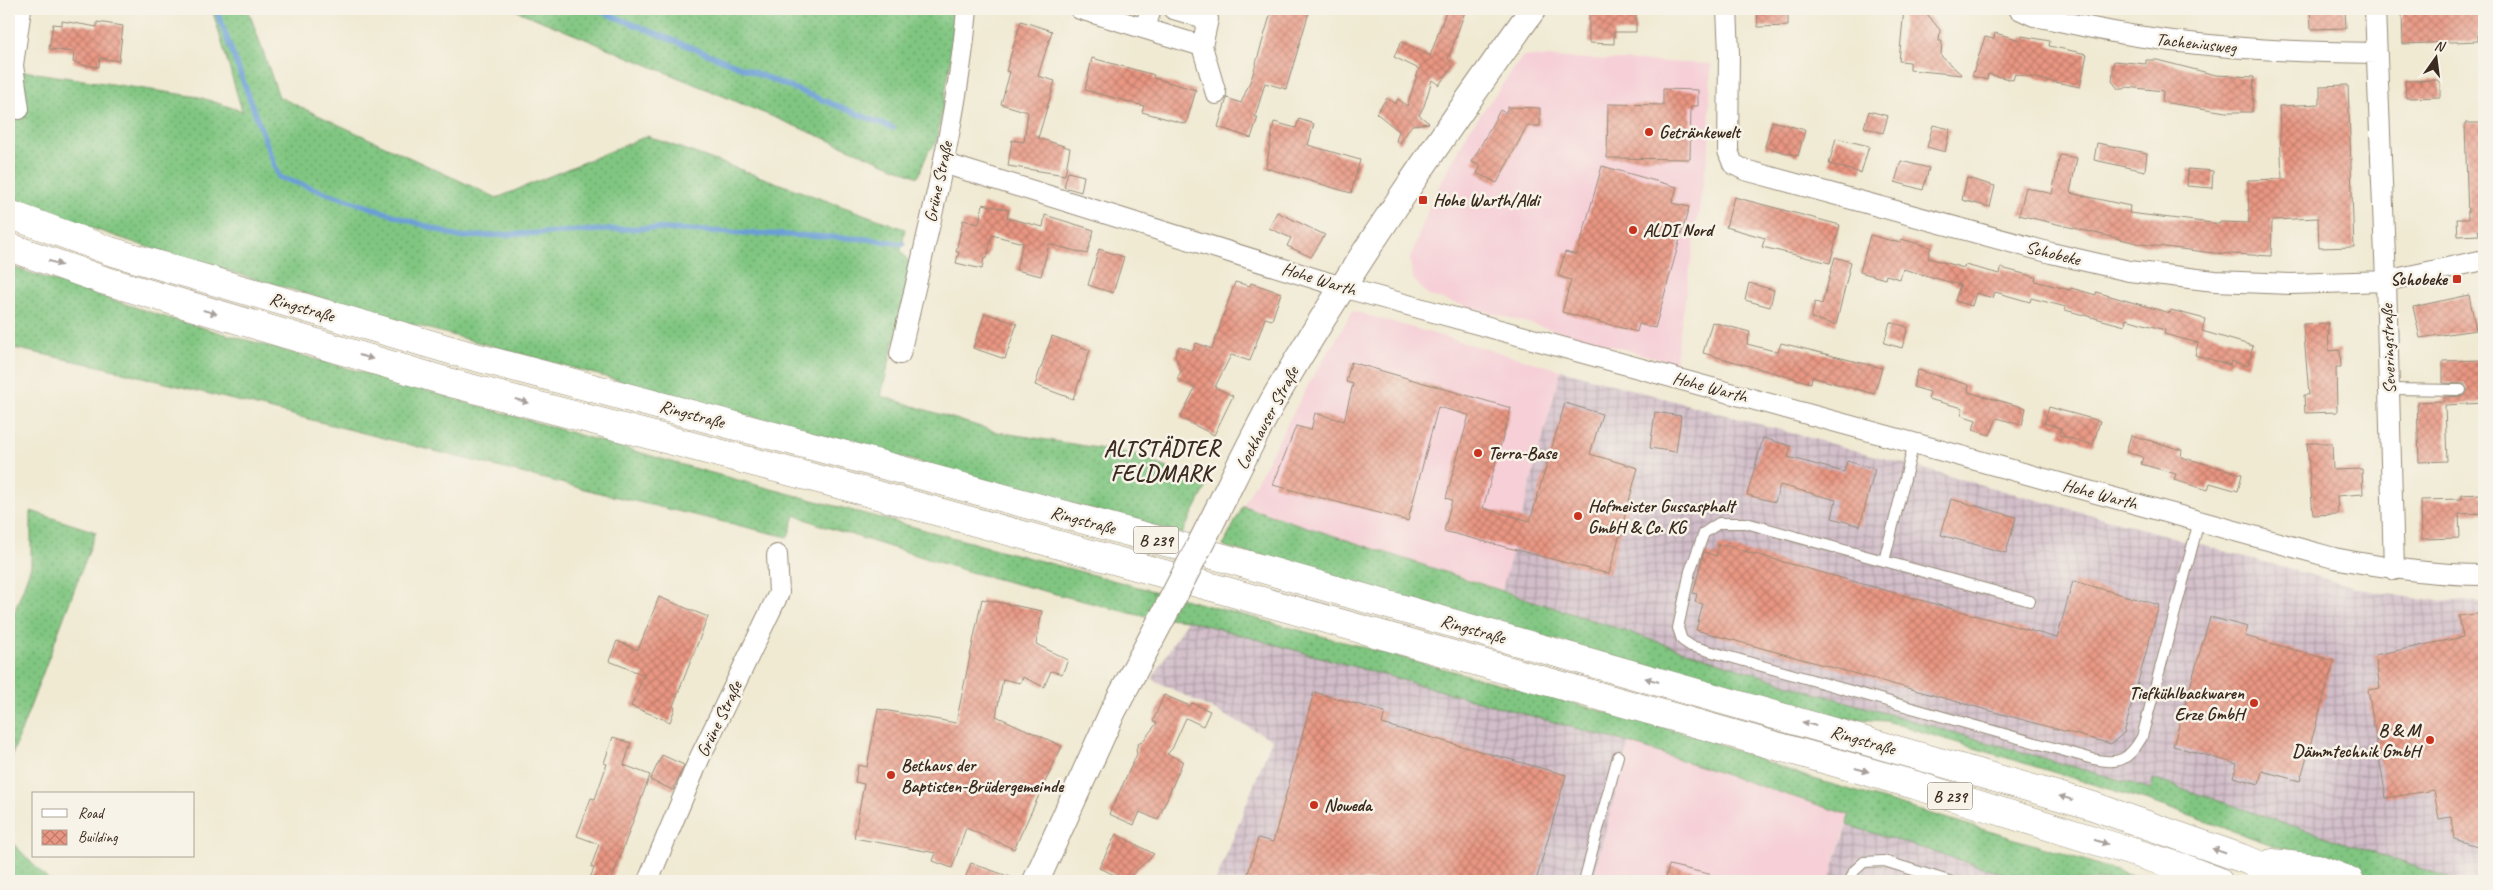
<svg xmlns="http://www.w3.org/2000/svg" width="2493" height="890" font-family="Caveat,sans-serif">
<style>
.built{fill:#f6cfd7}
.industrial{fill:url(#industrial-grid)}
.grass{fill:url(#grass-dots);stroke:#5e7850}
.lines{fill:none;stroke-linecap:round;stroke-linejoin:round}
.stream{stroke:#6b9ed6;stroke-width:5.5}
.building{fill:url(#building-cross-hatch)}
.service-casing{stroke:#968a78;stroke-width:12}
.minor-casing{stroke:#968a78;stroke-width:22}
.tertiary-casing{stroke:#968a78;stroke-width:28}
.trunk-casing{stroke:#968a78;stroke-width:29}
.service{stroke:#fff;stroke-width:10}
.minor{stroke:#fff;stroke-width:20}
.tertiary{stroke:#fff;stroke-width:26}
.trunk{stroke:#fff;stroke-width:28}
.tertiary-bridge-casing{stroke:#968a78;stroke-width:28;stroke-linecap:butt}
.tertiary-bridge{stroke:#fff;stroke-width:26}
.oneway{fill:#a79f9a}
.poi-dot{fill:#c8321e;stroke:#f7f3e8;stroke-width:2}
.labels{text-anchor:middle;stroke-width:5;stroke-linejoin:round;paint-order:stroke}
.shield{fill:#f7f3e8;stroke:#73665b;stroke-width:1}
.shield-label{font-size:16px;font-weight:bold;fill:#3b2a1e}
.street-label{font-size:18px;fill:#3b2a1e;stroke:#f7f3e8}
.poi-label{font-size:18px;font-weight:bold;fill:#3b2a1e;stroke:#f7f3e8;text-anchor:start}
.district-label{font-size:22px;font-weight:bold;letter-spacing:1px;fill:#3b2a1e;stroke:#f7f3e8}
</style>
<defs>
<pattern id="industrial-grid" width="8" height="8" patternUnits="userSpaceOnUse" patternTransform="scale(1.25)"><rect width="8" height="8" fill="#d1bdc9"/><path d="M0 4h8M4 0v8" fill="none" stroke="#ab9aa3"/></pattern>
<pattern id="grass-dots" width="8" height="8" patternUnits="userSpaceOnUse" patternTransform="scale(1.25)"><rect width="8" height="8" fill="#80c681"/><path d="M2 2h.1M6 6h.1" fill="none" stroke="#6aa169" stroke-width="1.8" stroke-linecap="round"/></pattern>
<pattern id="building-cross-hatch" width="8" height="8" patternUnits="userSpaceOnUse" patternTransform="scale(1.25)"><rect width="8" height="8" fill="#e99682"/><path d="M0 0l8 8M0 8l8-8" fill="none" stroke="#be7b6a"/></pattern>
</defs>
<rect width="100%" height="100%" fill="#f7f3e8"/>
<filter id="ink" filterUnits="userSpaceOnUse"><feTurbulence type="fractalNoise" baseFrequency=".02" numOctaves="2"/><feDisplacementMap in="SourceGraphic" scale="10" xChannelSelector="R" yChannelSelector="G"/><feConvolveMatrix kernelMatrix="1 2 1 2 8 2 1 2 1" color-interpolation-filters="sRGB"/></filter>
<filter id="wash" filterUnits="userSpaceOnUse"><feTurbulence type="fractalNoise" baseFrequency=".0096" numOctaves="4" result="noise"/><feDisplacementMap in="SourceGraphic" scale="20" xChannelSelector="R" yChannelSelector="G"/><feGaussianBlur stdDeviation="1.12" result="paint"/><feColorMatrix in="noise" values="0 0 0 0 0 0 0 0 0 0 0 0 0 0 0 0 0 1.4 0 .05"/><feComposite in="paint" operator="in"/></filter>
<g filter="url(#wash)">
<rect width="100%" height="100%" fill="#f0ead3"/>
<!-- built -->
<path class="built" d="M1523,56L1711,64L1709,147L1675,363L1429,296L1413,279L1410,259L1432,199L1470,129Z
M1353,311L1561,370L1502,590L1243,506L1311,380Z
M1629,743L1849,815L1829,881H1592Z"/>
<!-- industrial -->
<path class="industrial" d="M1561,370L2370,591L2424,600L2484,602V881H2458L2153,779L2151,789L1805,690L1502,590Z
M1187,620L1629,743L1592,881H1216L1272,739L1152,679Z
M1847,825L2028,881H1829Z"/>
<!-- grass -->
<path class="grass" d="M212,9H248L279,97L497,198L647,136L905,229L901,251L912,266L881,396L997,432L1135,454L1207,486L1182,534L400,321L162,252L9,200V69L199,97L242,111Z
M513,9H956V32L936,144L928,152L918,177Z
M9,266L168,318L411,386L693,468L1703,738L1807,777L2062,853L2147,881H2028L1847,825L1849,815L1629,743L1187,620L1138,615L970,572L823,526L795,515L788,537L604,494L103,367L9,347Z
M1243,506L1805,690L2151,789L2153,779L2458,881H2375L2148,801L1886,721L1828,717L1223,546Z
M31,511L96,532L9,763V627L31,566Z
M9,839L49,881H9Z"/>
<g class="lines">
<!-- stream -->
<path class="stream" d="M216,9L279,177L459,237L645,228L869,239L903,244
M595,9L893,128
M9,879L12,881"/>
</g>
<g id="blocks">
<!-- building -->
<path class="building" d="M1272,9H1310L1286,89L1265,83L1255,117H1258L1251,138L1218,127L1227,98L1241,103L1252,77Z
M1447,9H1466L1448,59L1454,64L1439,85L1432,80L1424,106L1419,115L1429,123L1412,125L1400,143L1396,141L1399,131L1376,113L1387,98L1395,104L1398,99L1407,106L1419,69L1394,57L1401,42L1430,56Z
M1768,9H1788V26L1758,27L1757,10Z
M1904,9H1923L1940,30L1939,41H1942L1941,56L1962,75L1910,70V62L1899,61Z
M2310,9H2345L2346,28L2311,29Z
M2484,9V31H2478V41L2403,44L2402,13Z
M1589,13H1636V32H1614V44L1589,43Z
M62,21L97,27V22L123,26L119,61L100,58L99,67L83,65L73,62L74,52L49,49L53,24L62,25Z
M1021,21L1052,31L1038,76L1055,81L1038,138L1070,148L1065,175L1008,166L1012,140L1024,142L1028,112L1001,104L1010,72L1006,71Z
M1995,33L2021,40L2022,36L2050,41L2049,46L2087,54L2080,87L2015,74L2013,80L1988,74L1987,80L1972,76L1985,37L1994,39Z
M1092,58L1154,75L1153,78L1196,90L1186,124L1142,112L1144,106L1085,90Z
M2146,60H2157L2216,75L2254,77L2252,112H2226L2162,102L2163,91L2127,87L2124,89H2118L2112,81L2114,61L2146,64Z
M2440,80V97L2406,98L2405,81Z
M2348,85L2354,247L2319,248L2318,218L2272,220L2271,256L2213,253L2141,244L2019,215L2026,187L2052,194L2060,155L2077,158L2070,193L2130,206L2129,213L2220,224V222L2249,223L2248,180L2282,179L2279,106L2320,104V86Z
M1663,89L1698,90V106H1691L1690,159L1607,158L1608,104L1663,105Z
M1508,107L1540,108V126H1527L1497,183L1477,173L1481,166L1472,162L1500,110L1505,113Z
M1869,111L1888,116L1883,133L1864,127Z
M1299,119L1314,124L1308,145L1360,160L1351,193L1266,168L1274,122L1296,128Z
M1772,121L1805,130L1798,156L1765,147Z
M2465,123H2484V230H2478L2479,235L2458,236L2457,219H2468Z
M1933,125L1950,129L1945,152L1927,147Z
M1836,138L1869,146L1861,173L1829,164Z
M2097,143L2147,153L2145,171L2094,160Z
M1901,161L1929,168L1923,190L1895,182Z
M1602,166L1677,187L1672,203L1689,207L1655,328L1639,324L1637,332L1562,312L1571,280L1558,276L1565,252L1577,255Z
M2188,169L2213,171L2212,188L2187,186Z
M1068,172L1084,176L1081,192L1064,187Z
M1967,178L1995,186L1990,207L1962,200Z
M1734,197L1840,225L1830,263L1762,247L1765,238L1726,227Z
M983,204L1009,210L1007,218L1043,227L1045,215L1094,230L1087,254L1049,244L1041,276L1016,270L1023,243L992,235L987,258H984L982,269L956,263L959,252H956L963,220L979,224Z
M1277,212L1325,235L1311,257L1287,246L1291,238L1269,228Z
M1870,235L1900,243L1901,239L1931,247L1928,258L1964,268L1965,265L2000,274L2001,268L2036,277L2035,281L2070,290L2071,288L2096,295V292L2170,313L2171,310L2205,319L2202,331L2253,346L2248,366L2231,361L2230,365L2195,355L2198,343L2164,334L2165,330L2126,319L2125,326L2065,310L2066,307L2031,298L2030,302L1995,292L1993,298L1976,293L1972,306L1955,301L1960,285L1903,269L1900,279L1886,275L1885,279L1860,272Z
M1099,249L1124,257L1113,293L1088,285Z
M1835,257L1851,262L1836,325L1811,318L1815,302L1822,304Z
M1235,282L1250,286L1251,283L1281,293L1272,320L1265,318L1250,361L1231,355L1215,387L1233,396L1214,435L1180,418L1195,388L1177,379L1181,371L1175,355L1179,346L1193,351L1196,343L1212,349Z
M1749,283L1774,290L1770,307L1745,300Z
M2469,295L2476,330L2420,338L2413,307Z
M985,313L1017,324L1005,359L973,348Z
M1712,322L1750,332L1747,344L1778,352L1781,343L1882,368L1874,394L1812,377L1811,383L1703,353Z
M1890,322L1908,327L1902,348L1884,343Z
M2328,323L2329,351L2340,350L2341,367H2336L2337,412L2305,413L2304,395H2309L2303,324Z
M1052,336L1090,350L1073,399L1035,385Z
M2484,360V403L2445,405L2447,461L2419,462L2417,402L2444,401V397L2464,396L2468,391L2464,384L2443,383V361Z
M1351,362L1511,408L1483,508L1530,521L1565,403L1602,414L1590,454L1638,468L1609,574L1444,531L1452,500L1446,498L1469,415L1438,407L1408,521L1273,485L1296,426L1311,430L1315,413L1344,421L1353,384L1346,382Z
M1918,370L1969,385L1968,392L2026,408L2022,425L1997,418L1990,435L1973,430L1976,420L1961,415L1963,408L1928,399L1930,392L1913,387Z
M2049,407L2100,421L2093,445L2059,435L2061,428L2044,423Z
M1655,412L1681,416L1676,452L1650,448Z
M2131,435L2182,450L2181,457L2242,474L2238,491L2210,483L2208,490L2174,480L2176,474L2141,464L2143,457L2126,452Z
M1763,438L1791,446L1788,457L1844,472L1847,461L1875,469L1860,526L1832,518L1836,500L1780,485L1775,502L1747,495Z
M2307,443H2332L2333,470L2362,469L2363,494L2337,496L2338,514L2313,515Z
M2480,494L2481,498H2484V513L2459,514L2460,538L2422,539L2421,500L2462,499V495Z
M1951,499L2016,517L2006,553L1941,535Z
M1719,544L2057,638L2073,581L2159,605L2124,733L2111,744L1696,630L1703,604L1695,602L1697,594L1693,593L1704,552L1716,556Z
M659,597L708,617L673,706L675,708L670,722L631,706L644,675L609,661L617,641L638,650Z
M982,599L1042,611L1036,644L1068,660L1062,674L1051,671L1044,687L1023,677L1020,683L1003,679L996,716L1062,746L1014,849L966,828L952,868L933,861L936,853L854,838L864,784L855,782L858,765L867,767L878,709L956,723Z
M2484,613V848L2454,839L2451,817L2439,819L2434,790L2386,798L2368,690L2380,688L2375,655L2463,637L2459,616Z
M2210,617L2248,627L2245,636L2334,661L2300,781L2262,771L2259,784L2233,777L2237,764L2173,746Z
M1314,692L1385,712L1382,724L1566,775L1536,881H1246L1258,838L1273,842Z
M1164,695L1190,706L1192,703L1210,711L1203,726L1186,718L1172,749L1167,754L1183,761L1158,820L1140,812L1134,825L1109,814L1137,754L1136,750L1138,744L1142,742L1157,723L1153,721Z
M613,737L631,743L624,765L650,775L611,881H589L594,868L591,867L599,844L577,836L591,798L595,799L607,764L604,763Z
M662,755L684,765L673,790L650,780Z
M1116,834L1154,854L1126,880L1099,868Z
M971,863L1016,879L1015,881H964Z
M1669,865L1713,875L1712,881H1665Z"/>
</g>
</g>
<g filter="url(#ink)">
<use href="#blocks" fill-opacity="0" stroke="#968a78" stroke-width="1"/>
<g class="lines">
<defs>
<path id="service" d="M2389,389L2461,390
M1914,443L1884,561L1746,523H1719L1704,533L1690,571L1678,628L1682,640L1691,646L2093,759C2119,765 2129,760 2142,737L2199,521
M1884,561L2030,601
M1584,881L1618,756
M1850,881L1854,871L1864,862L1884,861L1949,881"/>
<path id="minor" d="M1080,9L1202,46L1208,19L1173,9
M1727,9L1729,53L1728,151L1733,164L1745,170L2051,253L2129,271L2215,281L2291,284L2386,281L2484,260
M2019,9L2034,16C2071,23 2107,32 2144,37C2221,49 2299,52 2377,53
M2375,9L2386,281L2394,570
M1145,28L1151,9
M1202,46L1216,94
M19,109L13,65L21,9
M943,163L1342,287L2334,558C2385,568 2433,575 2484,575
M900,354C925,240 957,126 967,9
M648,881L700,757L779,593L777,555"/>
<path id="tertiary" d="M1208,529C1231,484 1252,438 1277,394C1355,261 1443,134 1533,9
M1036,881L1113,711L1168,607"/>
<path id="trunk" d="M9,214L110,251L464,354L846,455L1224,558L2090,805L2247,860L2297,881
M9,247L103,280L455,384L837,484L1219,589L1915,785L2184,868L2218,881
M2272,863L2317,868L2350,881"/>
</defs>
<!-- service casing -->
<use href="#service" class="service-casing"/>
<!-- minor casing -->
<use href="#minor" class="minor-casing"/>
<!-- tertiary casing -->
<use href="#tertiary" class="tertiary-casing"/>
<!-- trunk casing -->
<use href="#trunk" class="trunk-casing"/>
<!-- service -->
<use href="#service" class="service"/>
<!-- minor -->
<use href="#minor" class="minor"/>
<!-- tertiary -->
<use href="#tertiary" class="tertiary"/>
<!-- trunk -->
<use href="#trunk" class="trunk"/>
<defs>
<path id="tertiary-bridge" d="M1168,607L1208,529"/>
</defs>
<!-- tertiary-bridge casing -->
<use href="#tertiary-bridge" class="tertiary-bridge-casing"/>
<!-- tertiary-bridge -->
<use href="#tertiary-bridge" class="tertiary-bridge"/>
</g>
<!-- one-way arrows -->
<defs><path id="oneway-solid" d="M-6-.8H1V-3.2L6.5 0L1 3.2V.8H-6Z" transform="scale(1.25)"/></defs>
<g class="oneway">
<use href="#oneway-solid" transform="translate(55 263) rotate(19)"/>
<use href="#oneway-solid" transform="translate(210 312) rotate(16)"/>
<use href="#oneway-solid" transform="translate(366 357) rotate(16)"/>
<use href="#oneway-solid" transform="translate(522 401) rotate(15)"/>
<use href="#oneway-solid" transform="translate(1652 680) rotate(-164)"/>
<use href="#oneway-solid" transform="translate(1809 724) rotate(-164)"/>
<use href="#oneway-solid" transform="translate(1862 770) rotate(15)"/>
<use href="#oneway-solid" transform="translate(2066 798) rotate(-164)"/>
<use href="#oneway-solid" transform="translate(2101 842) rotate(17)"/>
<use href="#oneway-solid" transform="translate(2219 851) rotate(-161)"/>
</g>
</g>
<!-- markers -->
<g class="poi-dot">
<circle cx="1649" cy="132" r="5"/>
<rect x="1418" y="195" width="10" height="10" rx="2.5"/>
<circle cx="1633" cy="230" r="5"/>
<rect x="2452" y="274" width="10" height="10" rx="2.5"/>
<circle cx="1478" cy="453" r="5"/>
<circle cx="1578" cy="516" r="5"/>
<circle cx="2254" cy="703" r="5"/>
<circle cx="2430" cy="740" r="5"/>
<circle cx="891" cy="775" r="5"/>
<circle cx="1314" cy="805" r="5"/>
</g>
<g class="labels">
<!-- shield labels -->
<g class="shield">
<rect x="1133.5" y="526.5" width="45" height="27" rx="4"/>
<rect x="1927.5" y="782.5" width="45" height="27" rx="4"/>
</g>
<g class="shield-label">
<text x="1156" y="546">B 239</text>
<text x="1950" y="802">B 239</text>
</g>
<!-- street labels -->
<g class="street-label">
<text transform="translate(2196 43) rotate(6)" y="6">Tacheniusweg</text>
<text transform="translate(938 182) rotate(-78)" y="6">Grüne Straße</text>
<text transform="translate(2053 253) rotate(14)" y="6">Schobeke</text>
<text transform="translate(1319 279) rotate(17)" y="6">Hohe Warth</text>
<text transform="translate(302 307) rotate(16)" y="6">Ringstraße</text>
<text transform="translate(2388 349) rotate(-92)" y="6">Severingstraße</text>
<text transform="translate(1710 387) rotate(15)" y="6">Hohe Warth</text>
<text transform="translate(692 414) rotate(15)" y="6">Ringstraße</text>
<text transform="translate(1267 418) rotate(-62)" y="6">Lockhauser Straße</text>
<text transform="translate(2100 494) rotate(15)" y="6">Hohe Warth</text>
<text transform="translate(1083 520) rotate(15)" y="6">Ringstraße</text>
<text transform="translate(1473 629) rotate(16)" y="6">Ringstraße</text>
<text transform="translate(719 719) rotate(-64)" y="6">Grüne Straße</text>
<text transform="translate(1863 740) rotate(16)" y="6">Ringstraße</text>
</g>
<!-- poi labels -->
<g class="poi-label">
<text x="1659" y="138">Getränkewelt</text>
<text x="1433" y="206">Hohe Warth/Aldi</text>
<text x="1643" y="236">ALDI Nord</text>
<text x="2447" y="285" text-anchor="end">Schobeke</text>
<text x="1488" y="459">Terra-Base</text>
<text x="1588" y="512">Hofmeister Gussasphalt<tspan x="1588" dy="21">GmbH &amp; Co. KG</tspan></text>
<text x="2244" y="699" text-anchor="end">Tiefkühlbackwaren<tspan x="2244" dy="21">Erze GmbH</tspan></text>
<text x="2420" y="736" text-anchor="end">B &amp; M<tspan x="2420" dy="21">Dämmtechnik GmbH</tspan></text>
<text x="901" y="771">Bethaus der<tspan x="901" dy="21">Baptisten-Brüdergemeinde</tspan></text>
<text x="1324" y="811">Noweda</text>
</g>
<!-- district labels -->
<g class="district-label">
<text x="1162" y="456">ALTSTÄDTER<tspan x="1162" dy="25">FELDMARK</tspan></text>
</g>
</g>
<!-- margin -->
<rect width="2493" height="890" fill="none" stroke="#f7f3e8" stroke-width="30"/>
<!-- legend -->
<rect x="32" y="792" width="162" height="65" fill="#f7f3e8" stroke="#aca397"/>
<rect x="42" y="809" width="25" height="8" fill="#ffffff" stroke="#aca397"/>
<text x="78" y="818" font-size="15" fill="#3b2a1e">Road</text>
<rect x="42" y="830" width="25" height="15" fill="url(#building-cross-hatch)" stroke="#aca397"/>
<text x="78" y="842" font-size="15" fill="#3b2a1e">Building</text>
<!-- north arrow -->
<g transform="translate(2436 58) rotate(14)" stroke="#f7f3e8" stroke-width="4" paint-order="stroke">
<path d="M0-4L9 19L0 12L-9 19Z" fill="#3b2a1e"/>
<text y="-8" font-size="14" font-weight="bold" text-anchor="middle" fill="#3b2a1e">N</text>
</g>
</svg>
